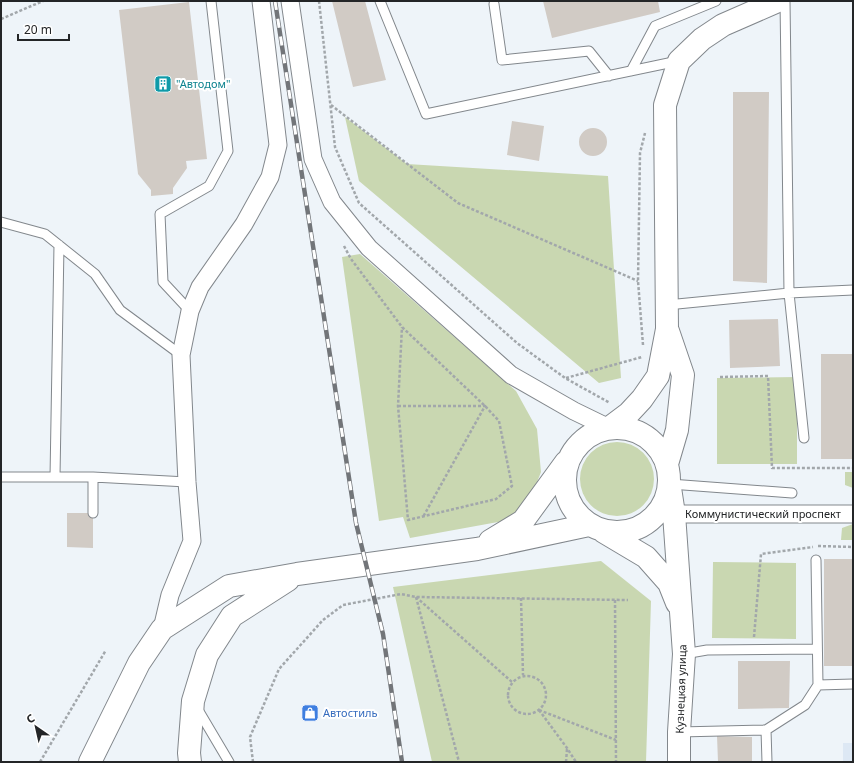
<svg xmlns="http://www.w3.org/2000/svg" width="854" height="763" font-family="'Noto Sans',sans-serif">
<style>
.built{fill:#dde8f4}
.green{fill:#c9d7b1}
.building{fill:#d1cbc5}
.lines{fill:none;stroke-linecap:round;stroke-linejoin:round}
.lane-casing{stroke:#82878c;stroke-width:11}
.street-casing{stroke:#82878c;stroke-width:19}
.secondary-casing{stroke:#82878c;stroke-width:24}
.path{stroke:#a2a7ab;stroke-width:2.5;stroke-dasharray:3 2;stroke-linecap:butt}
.lane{stroke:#fff;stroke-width:9}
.street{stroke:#fff;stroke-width:17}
.secondary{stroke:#fff;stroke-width:22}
.rail-casing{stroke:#727579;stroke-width:4.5}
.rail{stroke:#fff;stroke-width:3;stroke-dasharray:9;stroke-linecap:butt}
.labels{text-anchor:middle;stroke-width:4;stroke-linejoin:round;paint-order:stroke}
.culture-label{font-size:11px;fill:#0d838f;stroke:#fff;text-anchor:start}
.street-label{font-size:11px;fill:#232527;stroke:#fff}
.shop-label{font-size:11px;fill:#366cbe;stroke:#fff;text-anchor:start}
</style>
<rect width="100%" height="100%" fill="#eef4f9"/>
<!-- built -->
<path class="built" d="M843,743H853V762H843Z"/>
<!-- green -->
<path class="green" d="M345,117L407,164L608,176L621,378L599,383L359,181Z
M360,254L516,391L537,429L541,472L530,500L509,520L410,538L403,517L379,521L342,257Z
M797,377V464H717V378Z
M580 479a37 37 0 1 1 74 0a37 37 0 1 1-74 0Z
M845,472H853V488L845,485Z
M853,524V540H841L842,528Z
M601,561L651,601L646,762H432L393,587Z
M713,562L796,563V639L712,638Z"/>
<!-- building -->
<path class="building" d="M332,1H365L386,80L353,87Z
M543,1H658L660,12L552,38Z
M189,2L207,159L186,161L187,168L173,188V194L151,196V190L138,174L119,10Z
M733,92H769L767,283L733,281Z
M512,121L544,126L539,161L507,155Z
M579 142a14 14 0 1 1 28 0a14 14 0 1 1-28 0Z
M778,319L780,366L730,368L729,320Z
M821,354H853V459H821Z
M67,513H93V548L67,547Z
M824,559H853V666H824Z
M738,661H790L789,708L738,709Z
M717,736L752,737V762H718Z"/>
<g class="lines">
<defs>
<path id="lane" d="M380,1L426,114L678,61
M785,1L789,293L804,438
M494,4L502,60L589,51L609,76
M631,71L655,26L716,1
M1,222L45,234L95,274L120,310L181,355
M667,305L789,293L853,290
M190,311L163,282L160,214L209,186L228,151L211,1
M1,477H93L187,482
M55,477L59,245
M93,477V513
M670,484L792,493
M684,654L707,650L817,649
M818,685L853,684
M197,708L229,762
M679,732L766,730
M767,762L766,730L805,705L818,685L816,560"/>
<path id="street" d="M290,1L313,159L332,202L369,248L511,375L574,411L609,428
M674,514H853
M162,629L170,595L192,541L187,482L181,355L190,311L200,287L244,224L270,177L278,145L261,1"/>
<path id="secondary" d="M565 480a52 52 0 1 1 104 0a52 52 0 1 1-104 0Z
M609,428L629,413L642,399L658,376L667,329L665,105L679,61L702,39L723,25L778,1
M667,464L677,430L683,375L668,331
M670,488L674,514L684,654L679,732V762
M604,532L646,557L669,583L677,603
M490,541L523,521L566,462
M90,762L139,663L162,629L229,586L297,574L477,549L589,525
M190,762L189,753L193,701L207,655L232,616L288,580"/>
</defs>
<!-- lane casing -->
<use href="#lane" class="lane-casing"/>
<!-- street casing -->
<use href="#street" class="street-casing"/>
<!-- secondary casing -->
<use href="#secondary" class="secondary-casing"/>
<!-- path -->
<path class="path" d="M319,1L335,147L359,203L517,343L565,378L610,403
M1,19L43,1
M331,105L458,203L638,281
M344,246L351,259L402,327L485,406L499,421L512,486L496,499L408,520L398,406L402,327
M643,345L638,281L640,153L645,133
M720,377L768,376L772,468H853
M566,378L642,357
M398,406H485L423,517
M818,546L853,547
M416,597L459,762
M416,597L512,682
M521,598L523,675
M615,600L616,762
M754,637L761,554L813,547
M508 695a19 19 0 1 1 38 0a19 19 0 1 1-38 0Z
M539,710L616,740
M539,710L567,748L576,762
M40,762L106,650
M253,762L250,737L279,669L323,620L343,605L401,594L416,597L628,600
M566,762L567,749"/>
<!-- lane -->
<use href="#lane" class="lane"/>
<!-- street -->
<use href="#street" class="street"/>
<!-- secondary -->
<use href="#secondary" class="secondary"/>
<defs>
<path id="rail" d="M275,1L356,523L383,634L402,762"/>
</defs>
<!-- rail casing -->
<use href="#rail" class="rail-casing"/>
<!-- rail -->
<use href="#rail" class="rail"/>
</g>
<!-- icons -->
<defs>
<symbol id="building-square" viewBox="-11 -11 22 22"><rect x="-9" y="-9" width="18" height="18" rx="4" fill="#0f9aa8" stroke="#fff"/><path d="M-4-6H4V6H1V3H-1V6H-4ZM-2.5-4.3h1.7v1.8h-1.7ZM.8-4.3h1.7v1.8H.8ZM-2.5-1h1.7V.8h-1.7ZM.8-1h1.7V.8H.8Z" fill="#fff"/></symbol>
<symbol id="shop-square" viewBox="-11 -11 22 22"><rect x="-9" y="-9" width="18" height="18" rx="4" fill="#3f7fe0" stroke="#fff"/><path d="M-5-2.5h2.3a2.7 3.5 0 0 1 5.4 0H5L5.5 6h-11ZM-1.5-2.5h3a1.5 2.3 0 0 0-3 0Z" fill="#fff"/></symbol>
</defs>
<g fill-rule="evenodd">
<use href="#building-square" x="153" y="74" width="20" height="20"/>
<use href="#shop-square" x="300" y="703" width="20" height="20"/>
</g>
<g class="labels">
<!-- culture labels -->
<g class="culture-label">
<text x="176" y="88">"Автодом"</text>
</g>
<!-- street labels -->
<g class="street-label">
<text x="763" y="518">Коммунистический проспект</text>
<text transform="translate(681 689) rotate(-88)" y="4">Кузнецкая улица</text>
</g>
<!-- shop labels -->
<g class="shop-label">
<text x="323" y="717">Автостиль</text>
</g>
</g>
<!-- border -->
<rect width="854" height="763" fill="none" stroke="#232527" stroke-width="4"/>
<!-- north arrow -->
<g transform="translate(36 727) rotate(326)" stroke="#ffffff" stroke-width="3" paint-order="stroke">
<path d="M0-3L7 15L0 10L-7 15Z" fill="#232527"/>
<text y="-6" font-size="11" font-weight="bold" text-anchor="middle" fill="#232527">С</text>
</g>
<!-- scale -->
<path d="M18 34v6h51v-6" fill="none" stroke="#232527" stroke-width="2"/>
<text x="24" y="34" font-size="12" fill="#232527" stroke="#ffffff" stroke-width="3" paint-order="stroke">20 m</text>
</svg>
